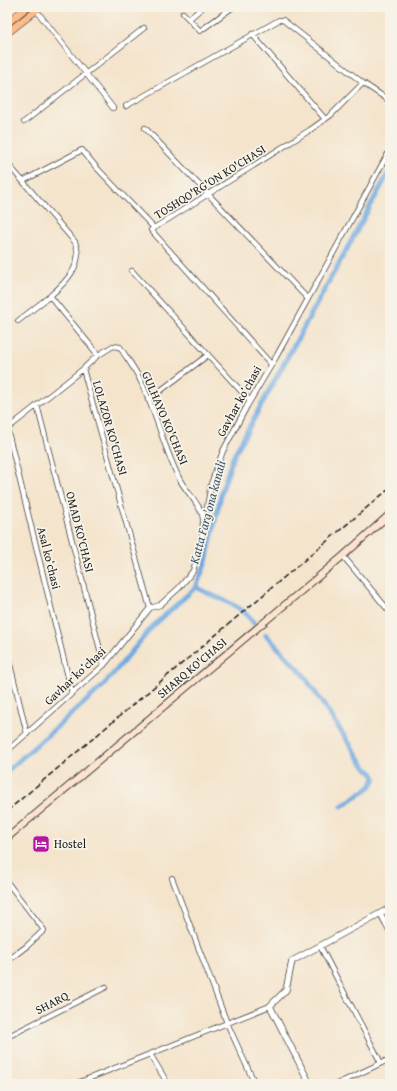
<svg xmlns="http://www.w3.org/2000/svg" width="397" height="1091" font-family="'Gentium Book Plus',serif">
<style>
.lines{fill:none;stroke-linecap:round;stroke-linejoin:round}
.canal{stroke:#6faae0;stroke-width:5}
.minor-casing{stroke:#3c3a36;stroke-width:6}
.tertiary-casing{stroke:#3c3a36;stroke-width:7}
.secondary-casing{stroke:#3c3a36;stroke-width:8}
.trunk-casing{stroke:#3c3a36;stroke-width:8}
.minor{stroke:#fff;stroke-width:4.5}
.tertiary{stroke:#fff;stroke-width:5.5}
.secondary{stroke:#fde4d1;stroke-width:6}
.trunk{stroke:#fabc8b;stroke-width:7}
.rail{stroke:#1c1c1c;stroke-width:1.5;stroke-dasharray:6 3;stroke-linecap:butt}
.labels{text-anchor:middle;stroke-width:3.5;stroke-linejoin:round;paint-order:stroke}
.street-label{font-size:12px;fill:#1c1c1c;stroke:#f7f3e8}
.poi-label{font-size:12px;fill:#1c1c1c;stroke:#f7f3e8;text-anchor:start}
.water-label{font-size:13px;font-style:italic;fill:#3d556a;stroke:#f7f3e8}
</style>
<rect width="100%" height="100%" fill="#f7f3e8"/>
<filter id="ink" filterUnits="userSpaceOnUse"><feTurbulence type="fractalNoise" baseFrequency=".025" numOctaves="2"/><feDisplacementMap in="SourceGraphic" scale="8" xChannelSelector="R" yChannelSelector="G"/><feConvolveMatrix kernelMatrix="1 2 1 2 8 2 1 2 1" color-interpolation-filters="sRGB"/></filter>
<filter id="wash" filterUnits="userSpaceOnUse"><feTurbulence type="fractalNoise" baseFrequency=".012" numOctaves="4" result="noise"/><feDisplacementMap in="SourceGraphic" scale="16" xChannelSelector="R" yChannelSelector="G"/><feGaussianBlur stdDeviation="0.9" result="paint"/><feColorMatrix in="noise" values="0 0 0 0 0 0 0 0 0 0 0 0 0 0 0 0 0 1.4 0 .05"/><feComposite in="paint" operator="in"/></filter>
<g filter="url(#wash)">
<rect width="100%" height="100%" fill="#f4e4cc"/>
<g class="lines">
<!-- canal -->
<path class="canal" d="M196,587C210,596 226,599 240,609C245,612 249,618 254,623
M266,635L303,674L365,767L373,774L375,778L371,786L342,806
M7,771L102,687L153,626L196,587L206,562L222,490L234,455L390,170"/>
</g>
</g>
<g filter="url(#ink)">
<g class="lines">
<defs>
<path id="minor" d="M36,10L113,108
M183,13L200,31L233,7
M189,19L203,7
M252,34L325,119
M126,106L279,20H283L363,83L390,101
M24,122L144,28
M145,128L308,299
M7,163L75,242C85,264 65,283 50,296L95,351L97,356L83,369L150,608
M23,181L82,150L96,167L154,228
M132,271L250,401
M18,321L50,296
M97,356L113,346L120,347C127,359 137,371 142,384C157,415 164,449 180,480C186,491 203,508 203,519
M271,364L151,230L310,130L331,115L363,83
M148,400L208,355
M37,405L104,665
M7,428L72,693
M7,429L83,369
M384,519L390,527
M343,556L390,612
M7,652L27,734
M7,751L104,665L150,608L160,605L179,588L193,571L202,539L203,520L207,508L211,484L223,451L247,406L276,357L390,150
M172,878L227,1023L255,1084
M7,882L44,930L27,946L7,961
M380,913L390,932
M320,946L381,1063
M7,1037L106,987
M150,1054L168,1084
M75,1084L270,1006
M337,1084L390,1059"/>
<path id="tertiary" d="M310,1084L270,1006L286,990L292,961L390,908"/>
<path id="secondary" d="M7,838L343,556L390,514"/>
<path id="trunk" d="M7,23L27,7
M7,33L40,7"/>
</defs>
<!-- minor casing -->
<use href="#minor" class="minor-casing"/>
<!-- tertiary casing -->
<use href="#tertiary" class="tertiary-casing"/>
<!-- secondary casing -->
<use href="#secondary" class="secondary-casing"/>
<!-- trunk casing -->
<use href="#trunk" class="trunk-casing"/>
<!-- minor -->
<use href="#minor" class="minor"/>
<!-- tertiary -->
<use href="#tertiary" class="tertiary"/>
<!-- secondary -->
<use href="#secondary" class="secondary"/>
<!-- trunk -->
<use href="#trunk" class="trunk"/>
<!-- rail -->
<path class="rail" d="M7,811L390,488"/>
</g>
</g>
<!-- icons -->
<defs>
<symbol id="hotel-square" viewBox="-11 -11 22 22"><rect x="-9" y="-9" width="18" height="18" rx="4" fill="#b5179e" stroke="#f7f3e8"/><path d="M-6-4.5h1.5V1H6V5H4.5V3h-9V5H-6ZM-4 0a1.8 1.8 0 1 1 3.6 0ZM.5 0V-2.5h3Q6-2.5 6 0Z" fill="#fff"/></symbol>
</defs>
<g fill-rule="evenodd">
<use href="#hotel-square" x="31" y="834" width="20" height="20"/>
</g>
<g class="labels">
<!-- street labels -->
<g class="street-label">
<text transform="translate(210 182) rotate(-32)" y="4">TOSHQO'RG'ON KO'CHASI</text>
<text transform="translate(239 401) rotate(-61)" y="4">Gavhar koʻchasi</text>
<text transform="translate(165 418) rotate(67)" y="4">GULHAYO KO'CHASI</text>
<text transform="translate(110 428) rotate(74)" y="4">LOLAZOR KO'CHASI</text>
<text transform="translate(80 532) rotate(76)" y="4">OMAD KO'CHASI</text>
<text transform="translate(49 558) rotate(76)" y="4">Asal koʻchasi</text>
<text transform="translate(192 668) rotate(-40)" y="4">SHARQ KO'CHASI</text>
<text transform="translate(75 676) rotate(-43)" y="4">Gavhar koʻchasi</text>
<text transform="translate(52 1003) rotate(-27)" y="4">SHARQ</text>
</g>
<!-- poi labels -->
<g class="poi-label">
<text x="54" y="848">Hostel</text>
</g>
<!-- water labels -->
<g class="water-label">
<text transform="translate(207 512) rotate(-75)" y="5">Katta Farg'ona kanali</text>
</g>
</g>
<!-- margin -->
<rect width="397" height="1091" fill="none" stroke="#f7f3e8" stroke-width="24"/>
</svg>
